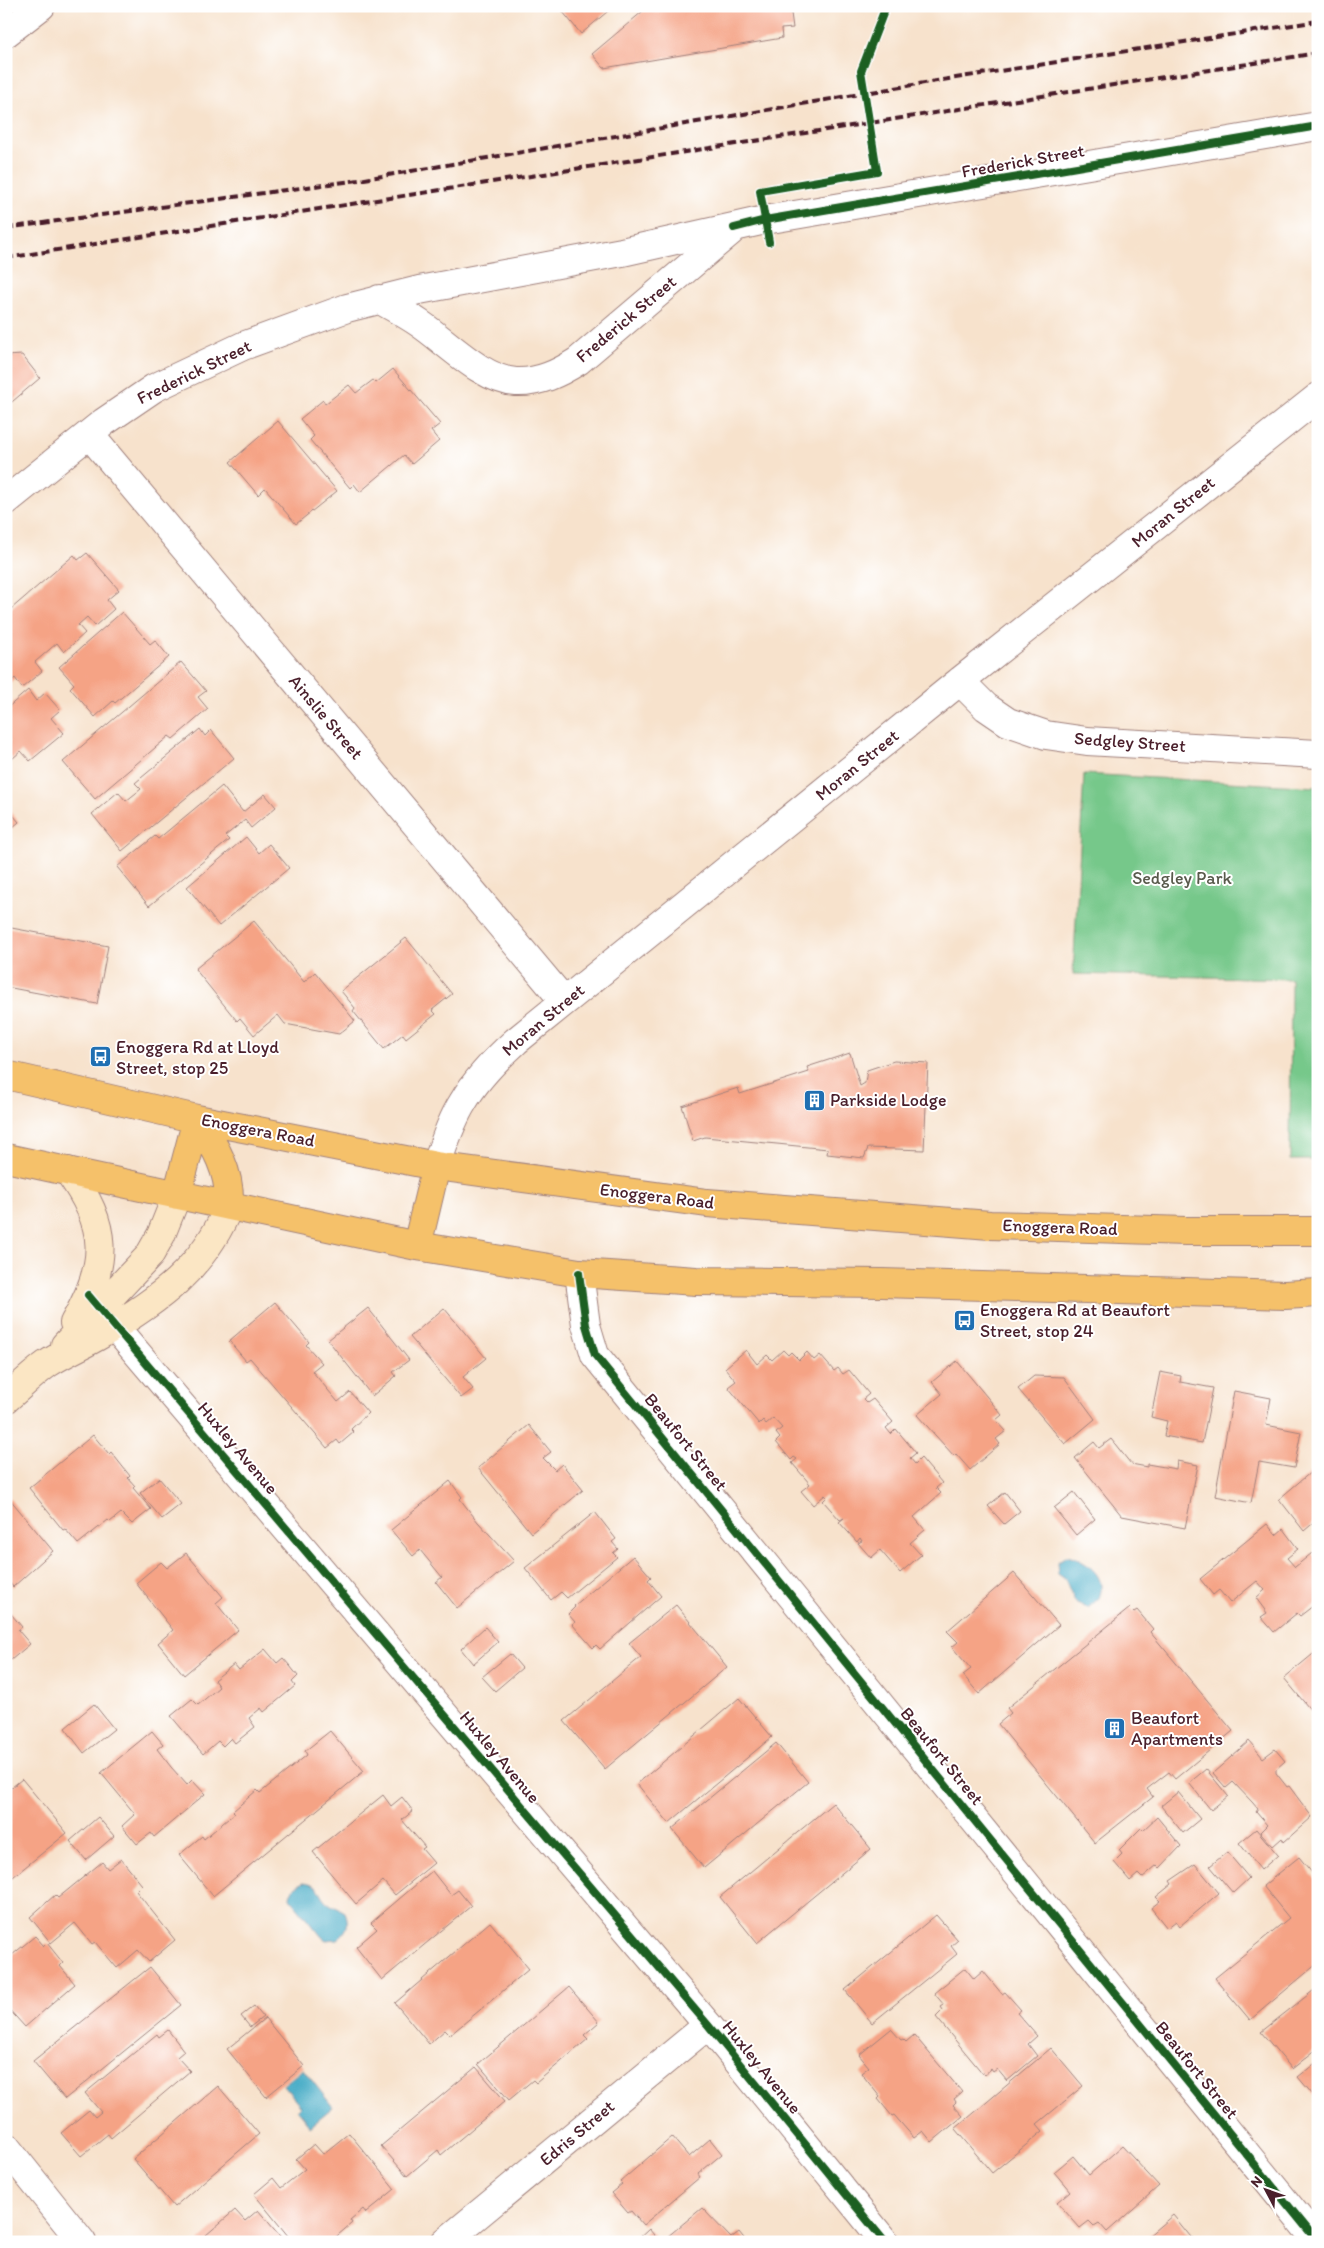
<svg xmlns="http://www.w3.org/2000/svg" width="1324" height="2248" font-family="Itim,sans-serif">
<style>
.green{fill:#76c88a;stroke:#60745a}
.water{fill:#47acc6;stroke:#486678}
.building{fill:#f5a385}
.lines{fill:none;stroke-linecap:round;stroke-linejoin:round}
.street-casing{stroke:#a0807c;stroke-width:30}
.secondary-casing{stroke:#a0807c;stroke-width:30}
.primary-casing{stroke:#a0807c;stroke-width:30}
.street{stroke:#fff;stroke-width:28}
.secondary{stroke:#fbe6c4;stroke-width:28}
.primary{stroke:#f5c16b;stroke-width:28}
.rail{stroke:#4a1f2b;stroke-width:4;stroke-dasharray:8 4;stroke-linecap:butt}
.cycleway-casing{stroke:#fff;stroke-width:11}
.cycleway{stroke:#1b5e20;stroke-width:8}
.labels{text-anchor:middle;stroke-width:4;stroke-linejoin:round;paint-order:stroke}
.street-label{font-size:18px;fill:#4a1f2b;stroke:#fff}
.park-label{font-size:18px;fill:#595a4c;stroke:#fff}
.poi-label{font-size:18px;fill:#4a1f2b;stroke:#fff;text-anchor:start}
</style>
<rect width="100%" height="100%" fill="#fff"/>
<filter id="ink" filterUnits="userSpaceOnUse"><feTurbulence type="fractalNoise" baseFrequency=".02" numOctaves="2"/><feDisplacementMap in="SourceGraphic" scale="10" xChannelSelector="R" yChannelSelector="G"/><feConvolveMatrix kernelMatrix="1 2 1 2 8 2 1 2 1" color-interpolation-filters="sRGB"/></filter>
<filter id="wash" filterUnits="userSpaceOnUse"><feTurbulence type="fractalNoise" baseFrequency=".0096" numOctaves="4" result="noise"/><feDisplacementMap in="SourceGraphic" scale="20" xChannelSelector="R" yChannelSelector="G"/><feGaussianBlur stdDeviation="1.12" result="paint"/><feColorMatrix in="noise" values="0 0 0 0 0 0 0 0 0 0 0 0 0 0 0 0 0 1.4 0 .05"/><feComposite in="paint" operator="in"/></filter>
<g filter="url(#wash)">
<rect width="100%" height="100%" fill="#f7e2cc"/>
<!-- green -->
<path class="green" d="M1084,774L1318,787V1160H1290L1291,979L1073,974Z"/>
<!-- water -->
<path class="water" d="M1066,1556C1080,1558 1100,1570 1101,1586C1102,1590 1100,1595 1099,1598L1088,1608L1075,1602L1065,1579L1058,1574L1057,1562Z
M304,1882C323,1885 317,1892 327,1902C332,1907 340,1908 345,1912C350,1924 347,1932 337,1939L326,1940L322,1937L290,1898C290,1889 297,1885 304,1882Z
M303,2069L333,2107L310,2126L297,2110L301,2106L283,2085Z"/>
<g id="blocks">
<!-- building -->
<path class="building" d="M558,6H614L581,34Z
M649,6H790L793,28L781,29L782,38L604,68L592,54Z
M22,355L40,378L6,407V356Z
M393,369L440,424L431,431L439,441L412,464L404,455L360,492L354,484L350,488L310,440L314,436L300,419L323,400L325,404L349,385L356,393L373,380L376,383Z
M278,421L337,491L296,524L265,488L258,495L230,462Z
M87,553L119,590L107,600L114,609L95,626L87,617L78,625L85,633L64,652L57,643L35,662L42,671L22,688L15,678L6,686V604L11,609L74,555L78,560Z
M122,612L150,644L155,640L169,657L115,703L113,701L95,717L70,688L74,684L59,667Z
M181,662L206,691L198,697L208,709L173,739L169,736L95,799L63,762Z
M28,690L36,701L45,693L60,710L51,718L64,733L30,761L21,751L12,759L6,752V745L10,742L6,738V709Z
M200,729L205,736L211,730L234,758L122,851L92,814L118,792L126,801L141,789L135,783Z
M222,786L243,812L265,794L276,807L251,828L245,820L225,836L229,840L149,906L117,867L155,836L158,839Z
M6,807L19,822L6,833Z
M246,837L259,853L269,844L289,868L219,926L187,887Z
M254,921L304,982L315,972L355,1021L339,1034L285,1024L278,1015L254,1035L240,1018L237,1021L195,969Z
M6,927L108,946L97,1004L6,987Z
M406,938L452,994L432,1010L436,1014L406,1038L403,1034L384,1049L353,1011L355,1008L341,991Z
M850,1053L860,1086L865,1083L867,1070L894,1061L928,1063L924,1150L868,1148L864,1158L827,1154L828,1149L705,1137L693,1141L682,1106L738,1088L740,1094L809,1072L807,1067Z
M275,1302L309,1342L306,1345L322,1363L312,1371L338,1402L350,1392L368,1413L351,1429L354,1432L340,1444L337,1440L327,1448L250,1358L246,1361L229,1341Z
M368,1308L409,1360L393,1372L396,1376L372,1396L328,1340Z
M444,1308L486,1358L463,1377L473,1389L461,1398L410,1337Z
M746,1350L757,1364L767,1355L772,1360L783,1350L788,1355L791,1352L799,1360L807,1352L814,1360L820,1355L834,1371L838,1368L843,1374L849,1370L869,1394L863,1399L867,1403L873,1399L893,1422L886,1428L891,1434L896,1429L916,1453L910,1458L915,1464L921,1458L942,1483L936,1488L941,1493L914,1517L925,1530L910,1543L921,1555L900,1573L880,1550L871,1558L858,1543L862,1541L860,1538L857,1542L839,1522L844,1518L840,1520L823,1501L827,1497L825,1495L813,1505L801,1491L810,1484L792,1463L797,1459L794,1457L791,1460L776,1442L780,1438L776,1433L782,1428L773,1418L766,1424L763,1420L759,1424L728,1387L736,1381L725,1368Z
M957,1361L1002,1415L996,1420L1006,1431L996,1439L1000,1444L970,1470L956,1454L954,1456L917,1415L942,1394L932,1382Z
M1160,1372L1181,1376L1180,1382L1213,1388L1202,1443L1164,1436L1167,1421L1151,1417Z
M1034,1376L1064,1377L1095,1419L1065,1444L1018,1389Z
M1234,1391L1271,1398L1266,1425L1301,1432L1294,1468L1259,1462L1251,1503L1215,1496Z
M529,1425L551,1452L543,1458L555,1470L562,1464L583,1490L531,1533L478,1468Z
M93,1435L109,1454L111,1452L130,1476L128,1478L135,1486L133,1488L151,1509L132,1524L121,1513L110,1522L108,1520L78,1544L65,1529L63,1530L29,1488Z
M1111,1439L1131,1464L1147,1467V1464L1176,1469L1177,1461L1198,1465L1185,1528L1122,1516L1075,1458L1094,1442L1099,1448Z
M1318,1466V1519L1304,1531L1279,1499Z
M159,1478L181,1504L162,1519L140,1493Z
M450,1481L462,1497L460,1499L478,1522L514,1561L457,1608L436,1582L442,1577L420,1550L413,1556L391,1530Z
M1005,1492L1020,1511L1004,1524L988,1506Z
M1074,1492L1095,1519L1076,1535L1054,1508Z
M9,1498L53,1551L13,1587L6,1578V1500Z
M595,1512L616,1539L612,1542L618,1549L613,1553L617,1557L567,1598L561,1592L551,1600L525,1568Z
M1267,1524L1276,1535L1283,1529L1298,1549L1287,1558L1295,1567L1312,1553L1318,1559V1602L1300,1616L1297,1613L1274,1632L1261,1617L1267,1613L1256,1598L1265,1590L1257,1581L1230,1603L1219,1590L1213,1595L1200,1579Z
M186,1553L223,1597L216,1603L238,1630L184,1675L158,1643L173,1630L136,1583L161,1562L167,1568Z
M633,1556L651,1577L648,1580L661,1596L600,1649L596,1645L593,1648L572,1624L575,1622L568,1614L575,1607L574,1606Z
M1014,1573L1059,1625L979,1694L963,1675L971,1669L952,1647L958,1642L947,1631Z
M676,1605L727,1667L605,1769L564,1721L641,1657L629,1643Z
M6,1608L22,1627L18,1630L30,1644L11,1660L6,1655Z
M1130,1608L1134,1612L1137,1610L1153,1629L1150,1632L1233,1731L1175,1779L1169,1772L1147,1789L1153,1797L1095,1843L998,1724L1011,1713L1007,1708Z
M485,1627L498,1642L473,1664L461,1649Z
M265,1649L277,1663L283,1658L290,1666L298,1676L292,1682L295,1686L264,1712L261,1708L249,1718L255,1727L235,1743L231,1738L223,1746L218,1741L203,1754L171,1716L192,1699L198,1705L219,1687L214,1680L234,1664L239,1670Z
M1318,1650V1719L1284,1678Z
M510,1654L522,1668L495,1691L482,1677Z
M739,1698L772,1737L669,1823L637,1784Z
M94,1704L114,1729L84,1753L65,1728Z
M152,1731L163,1744L157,1749L171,1767L187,1785L192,1780L205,1794L154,1837L151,1833L137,1844L122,1826L135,1814L101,1773Z
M330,1731L364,1771L213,1896L179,1855L202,1836L204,1839L235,1813L233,1811L257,1790L260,1793L307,1755L305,1751Z
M1249,1741L1263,1758L1275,1749L1285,1761L1276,1769V1773L1287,1787L1289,1786L1312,1817L1284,1842L1282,1838L1273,1846L1260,1832L1267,1825L1256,1812L1258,1809L1252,1802L1233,1782L1226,1788L1213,1773Z
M776,1743L808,1782L704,1868L672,1829Z
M1206,1769L1228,1796L1211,1810L1189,1783Z
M22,1779L67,1833L8,1881L6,1792Z
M1178,1792L1200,1819L1183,1833L1161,1806Z
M383,1795L391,1806L402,1797L413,1811L402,1820L425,1847L422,1849L434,1863L395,1895L383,1881L356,1904L313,1852Z
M833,1803L871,1849L757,1943L720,1897Z
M98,1817L114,1836L86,1860L70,1841Z
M1157,1817L1181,1846L1160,1868L1157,1865L1142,1878L1138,1874L1130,1881L1114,1862L1122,1854L1119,1850L1141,1828L1143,1830Z
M1256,1829L1278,1855L1261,1870L1239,1843Z
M1227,1852L1249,1878L1233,1893L1210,1866Z
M1299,1857L1318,1880V1963L1250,2020L1215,1978L1289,1918L1263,1886Z
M121,1859L142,1885L136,1891L175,1940L149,1962L138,1950L117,1968L95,1942L92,1944L75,1923L51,1943L30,1917L55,1895L58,1898L102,1862L108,1869Z
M1195,1864L1219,1893L1180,1926L1176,1921L1167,1928L1151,1908L1160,1901L1156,1897L1172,1884L1170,1881Z
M432,1871L451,1895L458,1890L471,1906L382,1980L356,1947L377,1929L371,1923Z
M936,1915L958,1940L951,1946L957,1954L872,2023L845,1990Z
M490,1922L529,1969L450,2035L445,2030L429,2044L395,2003Z
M35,1936L44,1946L47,1943L63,1963L60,1966L75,1984L25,2027L6,2006V1960Z
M150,1967L181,2005L65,2099L33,2061Z
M965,1968L974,1979L983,1971L1002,1994L1005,1992L1021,2010L1017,2013L1037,2036L1028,2044L1037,2056L1007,2081L997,2069L993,2072L991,2069L984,2075L936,2017L943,2010L941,2007L944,2005L934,1993Z
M569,1987L599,2022L584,2035L588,2039L536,2083L533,2080L509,2100L478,2064Z
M1318,1987V2048L1292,2069L1261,2032Z
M254,2006L263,2017L250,2027L241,2016Z
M265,2018L304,2066L266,2097L227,2049Z
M891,2029L901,2040L903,2039L906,2042L914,2035L962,2092L954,2099L956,2102L953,2105L963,2116L932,2142L923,2131L914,2138L894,2115L892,2116L878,2099L880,2097L861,2073L869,2067L859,2055Z
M168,2030L184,2051L177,2057L190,2071L111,2138L108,2134L81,2156L61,2133L89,2110L95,2117L101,2112L85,2093L157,2034L159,2037Z
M1051,2048L1083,2086L1037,2124L1043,2131L992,2173L955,2129Z
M1318,2061V2101L1298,2077Z
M476,2067L505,2101L441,2155L438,2150L407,2176L381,2146Z
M218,2086L259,2134L174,2207L133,2159Z
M349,2133L395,2189L366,2213L363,2209L350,2220L352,2223L330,2242H293L254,2194L273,2178L281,2188L305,2169L296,2159L314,2144L323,2154Z
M672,2137L689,2157L710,2139L722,2154L698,2174L700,2177L643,2225L631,2211L628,2213L611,2193L622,2184L620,2182Z
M1122,2146L1159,2186L1107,2232L1099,2223L1094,2226L1089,2221L1080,2228L1057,2202L1070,2191L1054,2172L1073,2156L1089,2175Z
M702,2208L731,2238L739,2232L747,2242H661Z
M235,2210L245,2221L258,2210L285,2242H198Z
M1173,2215L1195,2242H1141Z
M649,2229L660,2242H635Z"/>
</g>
</g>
<g filter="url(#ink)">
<use href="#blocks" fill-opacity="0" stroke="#a0807c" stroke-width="1"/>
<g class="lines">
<defs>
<path id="street" d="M6,33L41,6
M379,299C392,307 406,314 419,323C446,341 482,380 516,382C539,383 559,373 578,361L731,231
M89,434L564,1001
M6,501L104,422L154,388L243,346L347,308L419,290L622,252L765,220L1318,126
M960,681L986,707L1008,722L1046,735L1087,741L1318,754
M436,1166C444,1144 451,1121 463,1102C477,1078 496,1059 516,1041L960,681L1318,397
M579,1273L586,1325L595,1355L1318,2242
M114,1326L708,2025L885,2242
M6,2147L82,2242
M445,2242L708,2025"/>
<path id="secondary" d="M68,1171C109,1227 109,1263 74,1323
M65,1345L149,1256L161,1235L177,1195
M6,1399C20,1387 33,1374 47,1364C64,1353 83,1345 100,1335C158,1301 204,1268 229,1206"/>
<path id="primary" d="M6,1075L197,1119L436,1166L707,1203L990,1225L1186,1231H1318
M197,1119C215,1146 231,1172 229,1206
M6,1158L417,1246L579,1273L696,1281L882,1283L1285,1295L1318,1293
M177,1195L197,1119
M417,1246L436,1166"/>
</defs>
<!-- street casing -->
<use href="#street" class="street-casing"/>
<!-- secondary casing -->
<use href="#secondary" class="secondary-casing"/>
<!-- primary casing -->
<use href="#primary" class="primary-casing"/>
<!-- street -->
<use href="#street" class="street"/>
<!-- secondary -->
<use href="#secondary" class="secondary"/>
<!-- primary -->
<use href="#primary" class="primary"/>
<!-- rail -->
<path class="rail" d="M6,228L359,180L930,82L1318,21
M6,258L1318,53"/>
<defs>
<path id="cycleway" d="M734,228L765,220L1318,126
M769,242L760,191L877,171L861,71L886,6
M579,1273L586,1325L595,1355L1318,2242
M88,1295L708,2025L885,2242"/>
</defs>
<!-- cycleway casing -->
<use href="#cycleway" class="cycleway-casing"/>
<!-- cycleway -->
<use href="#cycleway" class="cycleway"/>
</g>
</g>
<!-- icons -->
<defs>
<symbol id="bus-square" viewBox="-11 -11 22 22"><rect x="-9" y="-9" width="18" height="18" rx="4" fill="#1f6fb2" stroke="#fff"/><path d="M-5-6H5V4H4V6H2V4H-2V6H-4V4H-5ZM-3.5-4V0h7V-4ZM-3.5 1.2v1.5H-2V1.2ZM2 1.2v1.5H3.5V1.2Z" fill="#fff"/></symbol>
<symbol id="building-square" viewBox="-11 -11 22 22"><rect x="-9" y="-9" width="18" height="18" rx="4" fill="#1f6fb2" stroke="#fff"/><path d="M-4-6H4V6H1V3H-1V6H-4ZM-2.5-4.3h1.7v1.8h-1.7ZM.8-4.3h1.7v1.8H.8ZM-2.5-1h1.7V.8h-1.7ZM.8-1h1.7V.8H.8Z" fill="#fff"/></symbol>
</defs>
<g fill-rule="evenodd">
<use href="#bus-square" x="88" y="1044" width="25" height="25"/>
<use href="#building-square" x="802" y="1088" width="25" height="25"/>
<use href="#bus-square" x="952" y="1308" width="25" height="25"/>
<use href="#building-square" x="1102" y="1716" width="25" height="25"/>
</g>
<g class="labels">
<!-- street labels -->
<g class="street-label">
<text transform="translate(1023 161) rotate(-10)" y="6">Frederick Street</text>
<text transform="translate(626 319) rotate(-40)" y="6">Frederick Street</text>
<text transform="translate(194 372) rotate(-26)" y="6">Frederick Street</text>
<text transform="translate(1173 512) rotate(-39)" y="6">Moran Street</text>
<text transform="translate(326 717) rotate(50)" y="6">Ainslie Street</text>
<text transform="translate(1130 742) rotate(4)" y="6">Sedgley Street</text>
<text transform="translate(857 765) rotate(-39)" y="6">Moran Street</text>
<text transform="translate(543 1020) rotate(-40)" y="6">Moran Street</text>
<text transform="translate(258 1130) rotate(11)" y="6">Enoggera Road</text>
<text transform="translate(657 1196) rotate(7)" y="6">Enoggera Road</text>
<text transform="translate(1060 1227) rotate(2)" y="6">Enoggera Road</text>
<text transform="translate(686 1442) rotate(51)" y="6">Beaufort Street</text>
<text transform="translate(238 1448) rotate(50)" y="6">Huxley Avenue</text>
<text transform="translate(942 1756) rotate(51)" y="6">Beaufort Street</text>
<text transform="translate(500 1757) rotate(50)" y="6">Huxley Avenue</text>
<text transform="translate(762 2067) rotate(51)" y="6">Huxley Avenue</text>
<text transform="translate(1197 2070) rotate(51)" y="6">Beaufort Street</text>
<text transform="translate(577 2133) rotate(-40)" y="6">Edris Street</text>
</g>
<!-- park labels -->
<g class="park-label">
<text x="1182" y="884">Sedgley Park</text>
</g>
<!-- poi labels -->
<g class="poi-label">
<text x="116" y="1053">Enoggera Rd at Lloyd<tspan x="116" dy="21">Street, stop 25</tspan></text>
<text x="830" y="1106">Parkside Lodge</text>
<text x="980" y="1316">Enoggera Rd at Beaufort<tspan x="980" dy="21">Street, stop 24</tspan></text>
<text x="1131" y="1724">Beaufort<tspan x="1131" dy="21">Apartments</tspan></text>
</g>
</g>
<!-- margin -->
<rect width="1324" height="2248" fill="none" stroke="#fff" stroke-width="25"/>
<!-- north arrow -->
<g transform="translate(1266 2190) rotate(311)" stroke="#ffffff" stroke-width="4" paint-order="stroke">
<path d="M0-4L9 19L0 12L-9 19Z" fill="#4a1f2b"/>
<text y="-8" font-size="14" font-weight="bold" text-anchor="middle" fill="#4a1f2b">N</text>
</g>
</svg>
